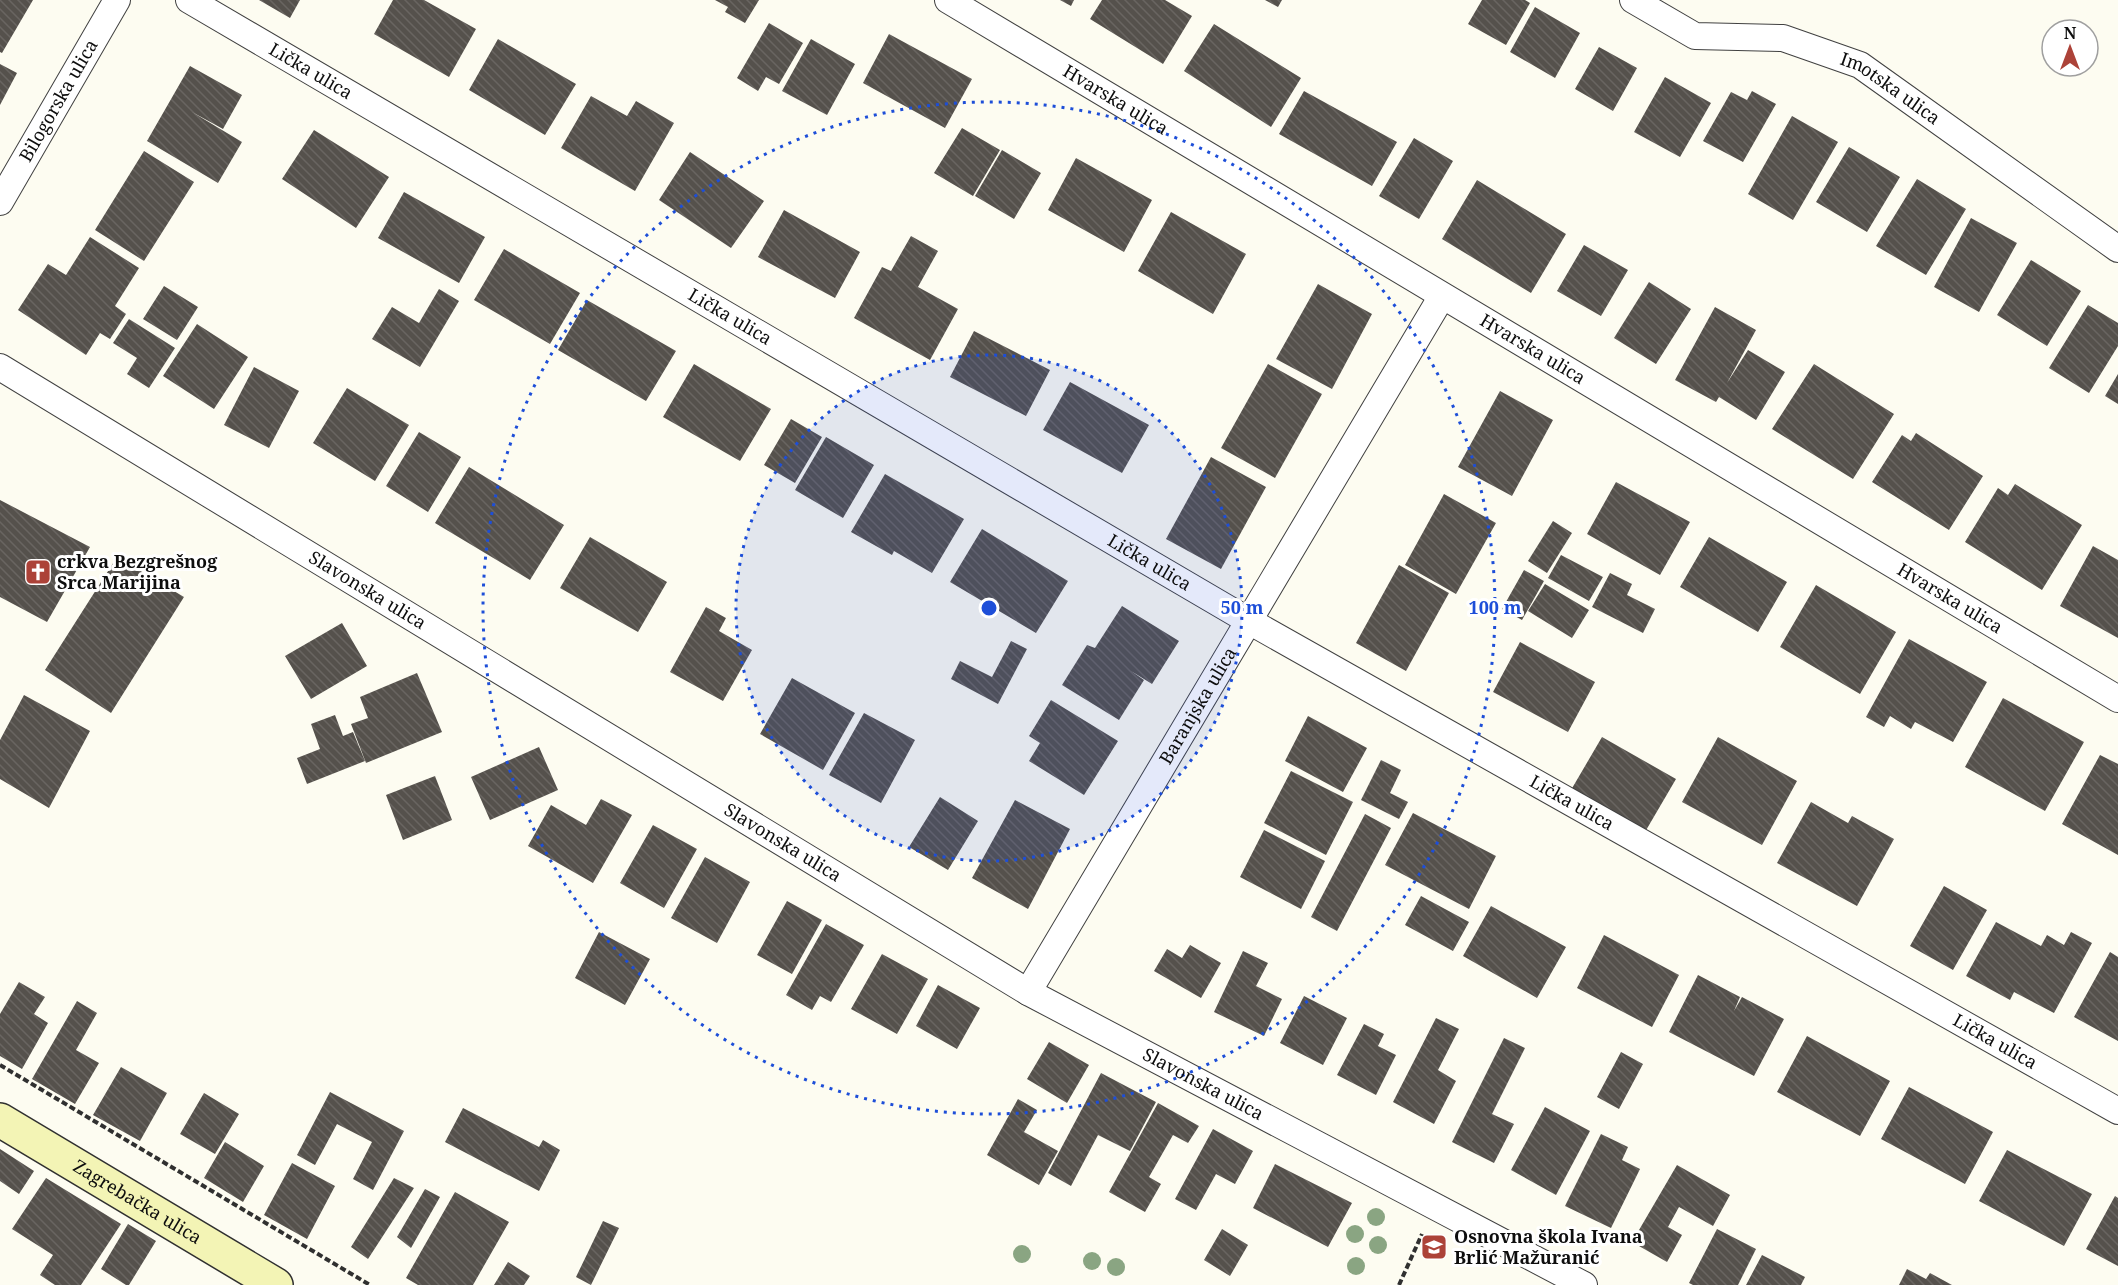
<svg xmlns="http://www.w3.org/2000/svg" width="2118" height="1285" font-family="'Noto Serif',serif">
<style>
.building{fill:url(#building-back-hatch)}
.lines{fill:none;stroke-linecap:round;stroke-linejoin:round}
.street-casing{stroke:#414141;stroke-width:28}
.secondary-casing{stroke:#303030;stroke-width:36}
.path{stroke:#303030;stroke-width:4;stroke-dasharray:6 3;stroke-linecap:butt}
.street{stroke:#fff;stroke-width:26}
.secondary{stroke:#f3f4b5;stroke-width:33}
.tree{fill:#8aa582}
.ring{fill:none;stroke:#1d4ed8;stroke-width:3;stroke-dasharray:3 6}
.labels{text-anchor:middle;stroke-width:6;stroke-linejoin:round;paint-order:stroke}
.street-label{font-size:18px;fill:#0e0e0e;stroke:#fff}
.poi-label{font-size:18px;font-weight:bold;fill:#0e0e0e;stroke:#fff;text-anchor:start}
.centre{fill:#1d4ed8;stroke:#fff;stroke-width:3}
.ring-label{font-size:18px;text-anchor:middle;font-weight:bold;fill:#1d4ed8;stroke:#fff;stroke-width:6;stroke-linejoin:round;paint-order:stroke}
</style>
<defs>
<pattern id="building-back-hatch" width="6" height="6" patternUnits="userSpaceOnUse" patternTransform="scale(1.5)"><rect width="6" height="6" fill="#55514c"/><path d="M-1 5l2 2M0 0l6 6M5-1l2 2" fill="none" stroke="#696561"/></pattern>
</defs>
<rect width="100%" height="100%" fill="#fdfcf1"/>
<!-- building -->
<path class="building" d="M0,0H33L2,53L0,52Z
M259,0H300L290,18Z
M393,0H424L476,29L449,77L374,34Z
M715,0H759L745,23L725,12L728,7Z
M1060,0H1074L1071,6Z
M1102,0H1165L1192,16L1163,64L1090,19Z
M1265,0H1282L1278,7Z
M1482,0H1525L1530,3L1506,45L1468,24Z
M1535,7L1580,33L1555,78L1510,52Z
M769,23L803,43L779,84L766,77L758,91L737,78Z
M1214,24L1301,78L1271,127L1184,71Z
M889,34L972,79L945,128L863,83Z
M498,39L576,84L545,135L469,90Z
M811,39L855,64L827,115L782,91Z
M1599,47L1637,68L1613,111L1575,89Z
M0,64L17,73L0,105Z
M190,66L242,95L223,129L192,112L242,142L218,183L147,141Z
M1665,77L1711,103L1680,157L1634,132Z
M1304,91L1397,142L1372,186L1279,134Z
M1752,91L1776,104L1743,162L1703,141L1731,92L1747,100Z
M591,96L627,116L636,101L674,123L635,191L561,148Z
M1792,116L1838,142L1793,220L1748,194Z
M962,128L1000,150L973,196L934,173Z
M314,130L389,177L356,228L282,179Z
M1414,138L1453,161L1419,219L1379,196Z
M1849,147L1900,177L1867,232L1816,202Z
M1002,150L1041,173L1014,219L975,196Z
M144,151L194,182L144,261L95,230Z
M690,152L764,201L731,248L659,200Z
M1076,158L1152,200L1124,252L1048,210Z
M1917,179L1966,209L1926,275L1876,246Z
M1477,180L1566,234L1531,293L1442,239Z
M404,192L485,237L459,283L378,238Z
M784,210L860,252L835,298L758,257Z
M1171,212L1246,254L1213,314L1138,271Z
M1971,218L2017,243L1979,312L1934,287Z
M911,236L938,251L918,287L958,309L930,360L854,318L882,267L891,271Z
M90,237L139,268L115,306L126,314L110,339L100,333L86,355L18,310L48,264L66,275Z
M1584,245L1628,270L1601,316L1557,291Z
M504,249L580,293L550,344L474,300Z
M2031,260L2081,291L2047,346L1997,315Z
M1649,282L1691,309L1656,364L1614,338Z
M1318,284L1372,314L1332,389L1276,359Z
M164,286L198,307L177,340L143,319Z
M439,289L459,301L420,367L372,339L392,307L419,323Z
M587,300L676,351L646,401L558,350Z
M2088,305L2118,323V346L2089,393L2049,368Z
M1715,307L1756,330L1727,383L1748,350L1785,372L1756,420L1719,397L1716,402L1675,380Z
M129,319L175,348L149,388L127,374L137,358L113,343Z
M197,324L248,357L214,409L163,376Z
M974,331L1050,370L1026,416L950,377Z
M694,364L771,409L740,461L663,417Z
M1268,364L1322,394L1275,478L1221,448Z
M1814,364L1894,414L1853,479L1772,429Z
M254,367L299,391L269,448L224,425Z
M2118,374V404L2105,396Z
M1070,382L1149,425L1122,473L1043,430Z
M347,388L409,425L375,481L313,443Z
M1500,391L1553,420L1512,496L1458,467Z
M791,419L822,437L795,483L764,465Z
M419,432L461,457L428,512L386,486Z
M1916,433L1983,476L1949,530L1872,482L1902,435L1911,441Z
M826,437L874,465L843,518L795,490Z
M1211,457L1266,487L1221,569L1166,539Z
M469,467L564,525L530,580L435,523Z
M885,474L964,519L932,573L894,551L892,555L851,532Z
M1616,482L1690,522L1660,575L1587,534Z
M2015,484L2082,525L2042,590L1965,542L1998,488L2008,495Z
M1444,494L1496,523L1456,594L1405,565Z
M0,500L90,547L47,622L0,597Z
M1553,521L1572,533L1547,573L1528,561Z
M982,529L1068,581L1036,633L950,582Z
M590,537L667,582L638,632L560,588Z
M1709,537L1787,582L1758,632L1680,587Z
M2093,546L2118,560V638L2060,606Z
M1561,555L1603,577L1589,601L1548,578Z
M117,557L184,597L111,713L45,670Z
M1399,565L1449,593L1406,671L1356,643Z
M1524,570L1544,581L1522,620L1502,609Z
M1610,573L1632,584L1627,595L1655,609L1643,633L1592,607Z
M1545,584L1589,610L1572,638L1528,611Z
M1816,585L1896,632L1860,694L1780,647Z
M1122,606L1179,641L1152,684L1131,671L1144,680L1119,720L1062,685L1087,645L1095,648Z
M706,607L726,618L719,631L752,650L723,701L670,672Z
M342,623L367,666L311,699L285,656Z
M1909,639L1987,682L1953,742L1915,722L1911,729L1890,716L1884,727L1866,717Z
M1011,641L1027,649L998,704L951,679L960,661L992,677Z
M1520,642L1595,682L1568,732L1493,692Z
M417,673L442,732L366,763L351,724L368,718L360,697Z
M792,678L855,713L823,770L760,734Z
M24,695L90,731L49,808L0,779V740Z
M2003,698L2084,742L2045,811L1965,767Z
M1051,700L1118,741L1084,795L1029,761L1040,743L1029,736Z
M864,713L915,740L881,803L829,775Z
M335,715L343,736L353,732L365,761L307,784L297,758L320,749L311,724Z
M1308,716L1367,748L1343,792L1285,761Z
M1602,737L1676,779L1645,832L1571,790Z
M1718,737L1797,781L1762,845L1682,802Z
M539,747L558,790L490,820L471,777Z
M2100,755L2118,764V855L2062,824Z
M1381,760L1401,770L1390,793L1408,802L1399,819L1361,800Z
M1291,771L1353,802L1326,855L1264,823Z
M435,776L452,820L403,840L386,795Z
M940,797L978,821L948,870L909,847Z
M601,799L632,815L593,883L528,846L551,805L586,825Z
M1015,800L1070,829L1028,909L972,878Z
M1811,802L1848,823L1852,816L1894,839L1857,906L1777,863Z
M1413,813L1496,856L1469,909L1385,865Z
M1365,814L1391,828L1337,931L1311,917Z
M653,825L697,849L664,908L620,883Z
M1264,830L1325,861L1301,909L1240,877Z
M705,857L750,882L717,943L671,918Z
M1944,886L1987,910L1953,970L1910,946Z
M1421,896L1469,922L1453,951L1405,925Z
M787,901L822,920L792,974L757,955Z
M1491,906L1566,947L1537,998L1463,956Z
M1996,922L2041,946L2047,935L2064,945L2071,932L2092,943L2054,1013L2014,992L2010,1000L1966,976Z
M826,924L864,945L831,1002L820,996L812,1010L786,995Z
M599,932L650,959L625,1005L575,978Z
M1604,935L1679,975L1652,1027L1577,988Z
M1190,945L1221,963L1201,998L1154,971L1167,949L1182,958Z
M1243,951L1268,963L1256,986L1282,999L1264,1036L1214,1012Z
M2110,952L2118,957V1041L2074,1017Z
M882,954L928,979L897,1034L851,1009Z
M1698,975L1740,997L1734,1011L1742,997L1784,1019L1754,1076L1669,1032Z
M19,982L45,997L34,1014L48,1023L22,1069L0,1056V1014Z
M938,985L980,1008L957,1049L916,1026Z
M1304,996L1347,1018L1323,1065L1280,1043Z
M77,1001L97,1013L76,1050L99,1063L75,1104L32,1079Z
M1436,1018L1459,1029L1438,1070L1456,1081L1434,1124L1393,1102Z
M1364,1024L1384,1034L1378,1046L1396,1055L1376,1095L1337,1075Z
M1807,1036L1890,1081L1860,1136L1777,1092Z
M1504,1038L1525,1048L1492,1114L1514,1124L1494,1163L1452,1142Z
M1049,1042L1089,1065L1067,1103L1027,1079Z
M1621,1052L1643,1064L1619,1109L1597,1097Z
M121,1067L167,1093L140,1141L93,1115Z
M1101,1073L1156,1102L1130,1151L1098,1135L1071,1186L1048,1173Z
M1909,1087L1993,1132L1965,1184L1881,1139Z
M330,1092L404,1131L373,1190L353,1179L372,1142L337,1124L315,1165L297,1155Z
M204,1093L239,1114L215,1154L180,1134Z
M1018,1099L1037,1110L1024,1132L1058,1151L1039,1185L987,1155Z
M1158,1103L1199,1126L1188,1143L1173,1135L1149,1177L1161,1184L1145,1212L1109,1192Z
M1545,1107L1590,1131L1556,1195L1511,1170Z
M463,1108L539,1147L543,1140L560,1150L539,1191L445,1142Z
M1213,1129L1253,1151L1235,1184L1216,1174L1196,1210L1175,1199Z
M1601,1134L1628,1147L1622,1160L1640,1169L1611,1228L1565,1206Z
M225,1142L264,1166L243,1202L204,1178Z
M0,1149L34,1171L19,1194L0,1181Z
M2007,1150L2092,1194L2064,1246L1979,1201Z
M292,1163L335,1186L307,1239L264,1215Z
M1275,1164L1352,1203L1328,1247L1253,1208Z
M1677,1165L1730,1195L1713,1226L1679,1207L1668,1227L1682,1235L1667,1262L1632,1242Z
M46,1178L121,1224L81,1285H55L40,1275L53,1255L12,1229Z
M394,1178L414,1188L368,1259L351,1247Z
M425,1189L440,1197L411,1248L397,1237Z
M455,1192L509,1222L473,1285H418L406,1278Z
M2115,1196L2118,1198V1266L2086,1249Z
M603,1221L619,1228L591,1285L576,1277Z
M128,1224L156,1241L129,1285H126L101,1269Z
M1222,1229L1248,1245L1230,1276L1204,1260Z
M1717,1229L1756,1249L1738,1285H1693L1689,1283Z
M1762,1255L1805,1277L1801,1285H1746Z
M508,1262L530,1276L524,1285H494Z
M1907,1269L1926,1279L1930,1273L1952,1285H1899Z"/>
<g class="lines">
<defs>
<g id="street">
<path id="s1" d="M189,0L1249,621L2118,1111"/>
<path id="s2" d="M948,0L2118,699"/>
<path id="s3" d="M1633,0L1695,36L1783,38L1860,65L2118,249"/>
<path id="s4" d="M0,202L117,0"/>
<path id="s5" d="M0,367L1028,992L1584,1285"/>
<path id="s6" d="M1028,992L1442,296"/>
</g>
<g id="secondary">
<path id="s7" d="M0,1120L276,1285"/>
</g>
</defs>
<!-- street casing -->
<use href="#street" class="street-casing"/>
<!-- secondary casing -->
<use href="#secondary" class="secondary-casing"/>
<!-- path -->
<path class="path" d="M0,1065L370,1285
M1399,1285L1422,1234"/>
<!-- street -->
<use href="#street" class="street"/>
<!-- secondary -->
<use href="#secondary" class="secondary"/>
</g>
<!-- trees -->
<g class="tree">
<circle cx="1376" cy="1217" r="9"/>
<circle cx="1355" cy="1234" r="9"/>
<circle cx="1378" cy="1245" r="9"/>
<circle cx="1022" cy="1254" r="9"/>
<circle cx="1092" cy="1261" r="9"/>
<circle cx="1356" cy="1266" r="9"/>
<circle cx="1116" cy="1267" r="9"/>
</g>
<!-- distance rings -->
<circle cx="989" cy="608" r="253" fill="#1d4ed8" fill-opacity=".12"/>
<g class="ring">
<circle cx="989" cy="608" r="253"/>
<circle cx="989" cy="608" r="506"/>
</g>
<!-- icons -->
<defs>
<symbol id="church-square" viewBox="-11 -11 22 22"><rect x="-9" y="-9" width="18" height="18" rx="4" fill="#ac4238" stroke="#fff"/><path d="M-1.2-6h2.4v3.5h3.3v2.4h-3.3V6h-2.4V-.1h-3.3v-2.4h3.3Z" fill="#fff"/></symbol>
<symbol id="school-square" viewBox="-11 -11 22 22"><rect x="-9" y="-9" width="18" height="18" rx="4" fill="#ac4238" stroke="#fff"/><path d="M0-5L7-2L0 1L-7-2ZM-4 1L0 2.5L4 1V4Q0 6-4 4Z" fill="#fff"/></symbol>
</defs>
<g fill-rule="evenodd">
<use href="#church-square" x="23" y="557" width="30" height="30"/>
<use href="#school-square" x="1419" y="1232" width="30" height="30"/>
</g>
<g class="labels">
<!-- street labels -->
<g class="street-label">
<text dy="6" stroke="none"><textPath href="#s1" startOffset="141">Lička ulica</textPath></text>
<text dy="6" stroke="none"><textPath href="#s3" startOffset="279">Imotska ulica</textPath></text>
<text dy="6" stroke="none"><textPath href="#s2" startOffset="195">Hvarska ulica</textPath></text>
<text dy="6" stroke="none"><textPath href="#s4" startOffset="117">Bilogorska ulica</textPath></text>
<text dy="6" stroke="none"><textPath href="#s1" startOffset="627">Lička ulica</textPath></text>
<text dy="6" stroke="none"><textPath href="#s2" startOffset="681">Hvarska ulica</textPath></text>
<text dy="6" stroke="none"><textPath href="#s1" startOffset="1113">Lička ulica</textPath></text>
<text dy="6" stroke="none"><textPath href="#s5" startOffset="430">Slavonska ulica</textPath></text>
<text dy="6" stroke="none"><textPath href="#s2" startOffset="1167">Hvarska ulica</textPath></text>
<text dy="6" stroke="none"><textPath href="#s6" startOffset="333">Baranjska ulica</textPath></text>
<text dy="6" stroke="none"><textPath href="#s1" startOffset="1599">Lička ulica</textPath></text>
<text dy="6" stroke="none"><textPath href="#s5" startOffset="916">Slavonska ulica</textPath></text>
<text dy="6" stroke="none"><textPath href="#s1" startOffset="2085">Lička ulica</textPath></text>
<text dy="6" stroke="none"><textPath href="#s5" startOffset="1401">Slavonska ulica</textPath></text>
<text dy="6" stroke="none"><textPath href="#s7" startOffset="160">Zagrebačka ulica</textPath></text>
</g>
<!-- poi labels -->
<g class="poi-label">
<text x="57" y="568">crkva Bezgrešnog<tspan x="57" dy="21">Srca Marijina</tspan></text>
<text x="1454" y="1243">Osnovna škola Ivana<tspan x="1454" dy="21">Brlić Mažuranić</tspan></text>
</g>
</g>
<circle cx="989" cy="608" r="9" class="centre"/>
<g class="ring-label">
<text x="1242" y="614">50 m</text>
<text x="1495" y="614">100 m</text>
</g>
<!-- north arrow -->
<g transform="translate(2070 48)"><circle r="28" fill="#ffffff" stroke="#9f9f9f" stroke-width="1.5"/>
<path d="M0-4.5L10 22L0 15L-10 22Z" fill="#ac4238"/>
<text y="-9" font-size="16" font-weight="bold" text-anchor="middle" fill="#0e0e0e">N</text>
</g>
</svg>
